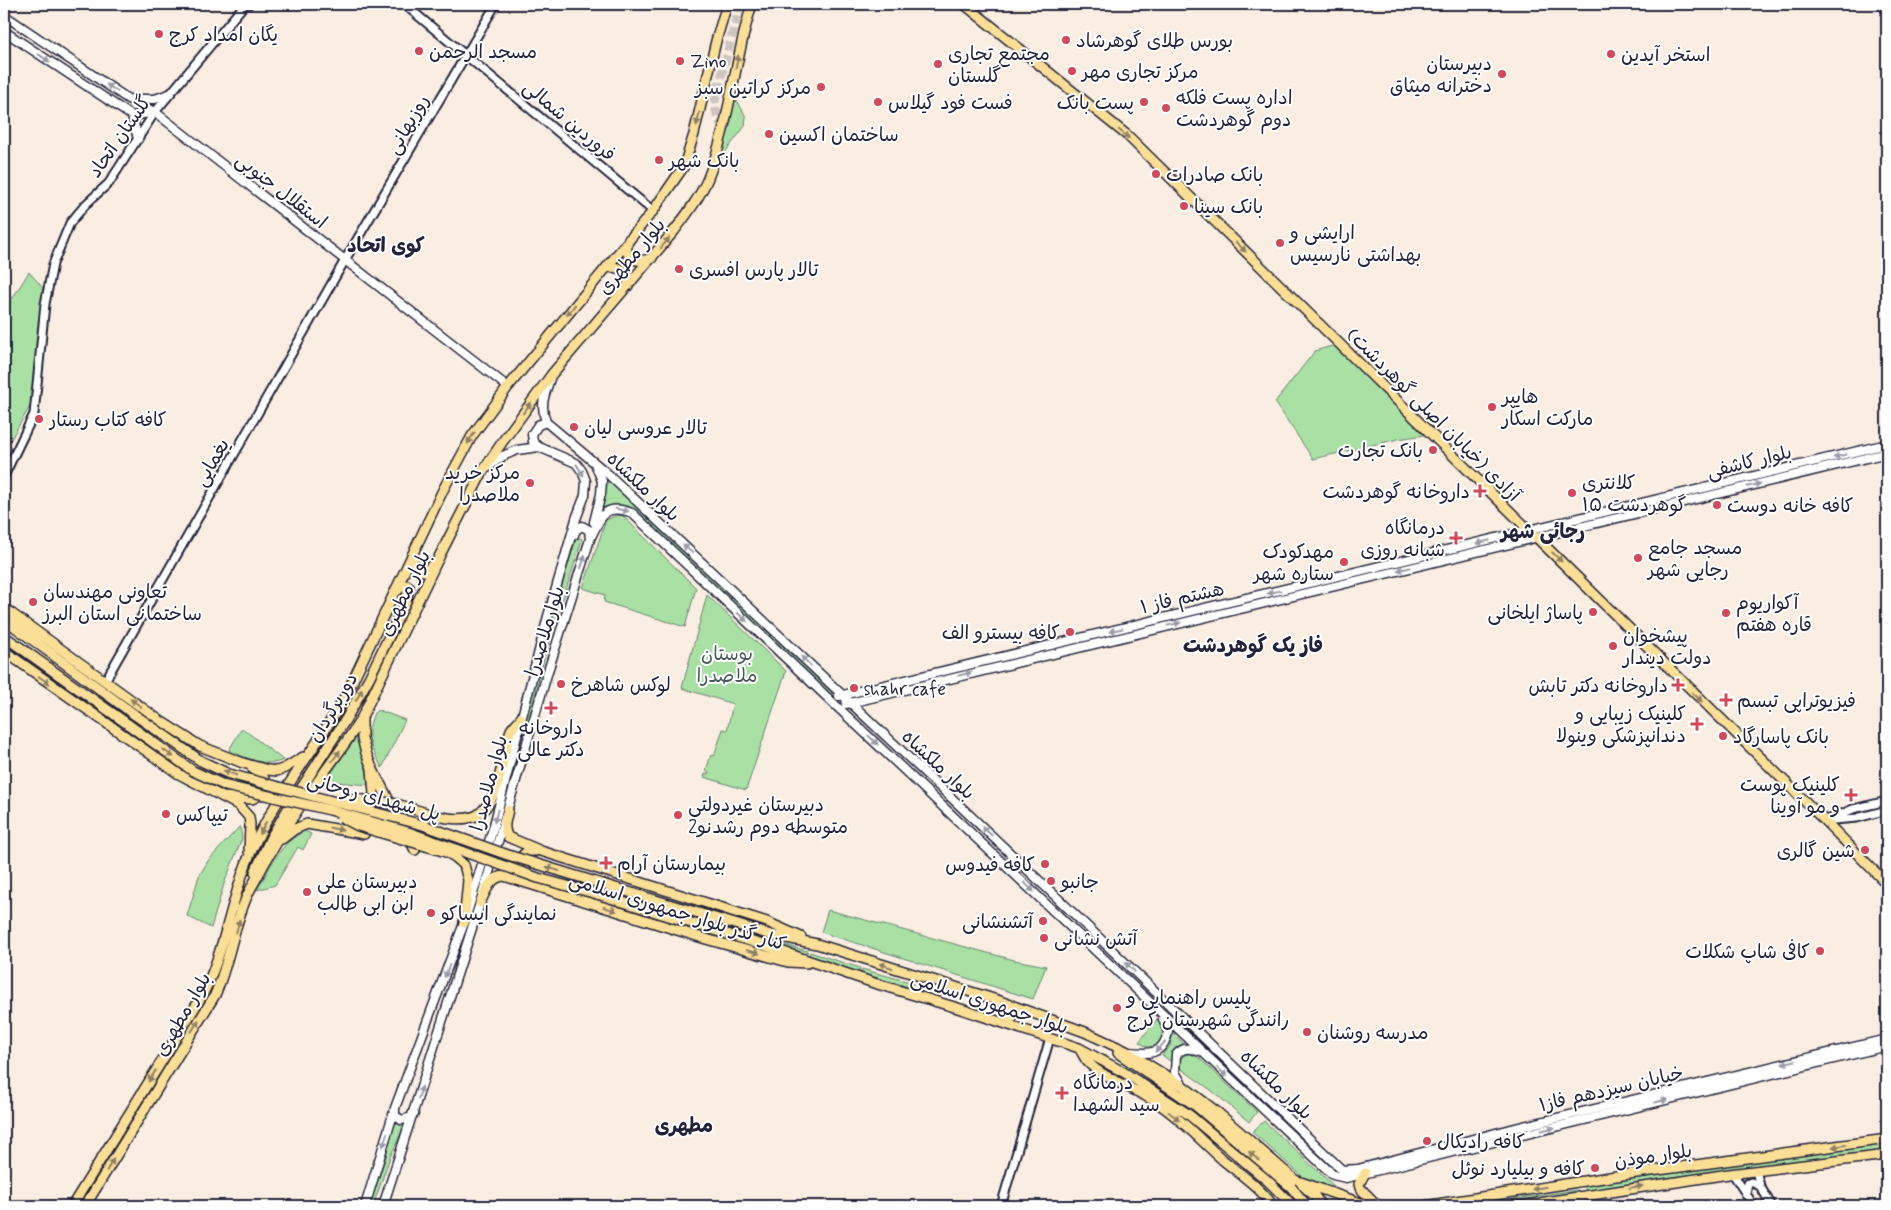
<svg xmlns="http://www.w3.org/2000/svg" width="1891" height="1210" font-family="Mynerve,'Playpen Sans Arabic',sans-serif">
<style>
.green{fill:#a9e1a5;stroke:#668270}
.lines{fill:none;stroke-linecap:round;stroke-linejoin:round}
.primary-tunnel{stroke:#cec5c0;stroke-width:9;stroke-dasharray:9 4.5;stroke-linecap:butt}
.tertiary-casing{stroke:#22223b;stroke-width:11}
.secondary-casing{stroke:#22223b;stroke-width:11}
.primary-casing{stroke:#22223b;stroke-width:12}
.tertiary{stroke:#fff;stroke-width:7}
.secondary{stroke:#fff;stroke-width:8}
.primary{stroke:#fbdf96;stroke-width:9}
.primary-bridge-casing{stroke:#22223b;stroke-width:12;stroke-linecap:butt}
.primary-bridge{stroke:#fbdf96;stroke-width:9}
.oneway{fill:#9c9ca7}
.oneway2{fill:#8e8068}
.poi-dot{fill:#d1495b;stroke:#fff;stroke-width:2}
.labels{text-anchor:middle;stroke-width:4;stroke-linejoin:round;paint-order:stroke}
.poi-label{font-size:19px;fill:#22223b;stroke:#fff;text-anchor:start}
.street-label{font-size:19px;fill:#22223b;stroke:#fff}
.park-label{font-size:19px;fill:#4a5b5b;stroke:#fff}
.neighbourhood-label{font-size:20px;font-weight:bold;fill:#22223b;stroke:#fff}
</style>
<rect width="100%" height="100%" fill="#f9eee1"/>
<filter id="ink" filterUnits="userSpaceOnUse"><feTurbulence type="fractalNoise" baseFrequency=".02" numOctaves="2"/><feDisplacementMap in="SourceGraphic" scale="10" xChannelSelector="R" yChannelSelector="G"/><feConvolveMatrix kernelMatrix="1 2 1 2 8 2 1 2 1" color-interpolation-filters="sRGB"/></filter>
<g filter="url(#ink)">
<!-- green -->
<path class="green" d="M733,100L738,102L746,117L745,126L717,163L724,144Z
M29,272L43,288L35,361L32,403L4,451V312Z
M1335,345L1413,423L1424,435L1398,439L1313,459L1275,402L1315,351Z
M603,473L835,693L830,694L635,511C622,506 614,504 600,509Z
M618,515L623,516L696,588L685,627L604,602L605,595L583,588L606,520Z
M581,538L582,540L545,655L517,768L515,769L537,666L576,539Z
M707,595L786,671L746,790L704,777L705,774H708L709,772L706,771L711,755L714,756L723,729L727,730L733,704L682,688Z
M378,710L405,720L382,768C370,744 364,739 374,713Z
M242,728L283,760C268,768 243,757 229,750Z
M357,737C360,753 367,768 369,785L325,781Z
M240,826L242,838L224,884L211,928L187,916L199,876L208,861Z
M305,831L311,834L303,850L298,847L275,885L257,890C270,868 280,842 305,831Z
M828,910L1014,960L1046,966L1033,999L821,932Z
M769,941L808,951L806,955L768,943Z
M810,952L860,968L859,972L809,956Z
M862,969L913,983L912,988L861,973Z
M1157,1019C1167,1028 1164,1038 1155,1046L1147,1047L1139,1042Z
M1173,1033L1184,1044L1174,1050L1170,1061L1162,1055L1170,1046Z
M1191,1053L1198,1057L1257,1112L1249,1122L1211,1090L1180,1068C1177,1060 1183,1055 1191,1053Z
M1264,1121L1334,1186L1331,1191L1311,1184L1252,1132Z
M393,1122L405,1125L390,1157L373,1206H369L386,1156Z
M1887,1143V1151L1586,1192L1584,1184Z
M1576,1190L1577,1194L1491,1206H1465Z"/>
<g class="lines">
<!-- primary-tunnel -->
<path class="primary-tunnel" d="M723,129L717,116L715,101L740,4"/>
<defs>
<path id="tertiary" d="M404,4L653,211
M4,476L34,414L45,304L53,264L70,223L86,204L109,183L155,112L245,4H249
M105,681L345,260L496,4
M1834,820L1857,818L1887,810
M1825,821L1853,809L1887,801
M1756,1171L1760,1186L1772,1206
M1733,1174L1754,1206
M1746,1195L1748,1183L1751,1182L1760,1186
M1001,1206L1050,1038"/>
<path id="secondary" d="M4,15L128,99L155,112L508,387
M4,31L132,116L155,112
M132,99H155L169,94
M132,116L138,139
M550,379C544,396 540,405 546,422L608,474L1048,889L1342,1170L1358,1169L1511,1129L1887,1039
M539,447L533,442L532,434L538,425L546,422
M594,522L601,494L602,481L596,466
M574,535L576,530L582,526L589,530L590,539
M590,539C601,517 604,502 632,513L1333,1175L1346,1178L1887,1046
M839,696L1887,444
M846,704L1887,453
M1129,1052C1148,1054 1163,1056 1168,1032L1163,1019
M1183,1086L1175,1072L1176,1055C1182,1048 1189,1047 1197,1051
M395,1110V1115L401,1120L409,1118L414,1114
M365,1206L395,1108L464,923L494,825L548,616L576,519L585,495L586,481L582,471L576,463L539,447L517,450L503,456L487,468
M383,1206L480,903L548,671L591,536"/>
<path id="primary" d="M964,4L1128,136L1825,821L1887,884
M629,239C621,258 637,264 652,258
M606,268C619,265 631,271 628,286
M413,555L414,566L419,571H426L434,563
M4,608L159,720L200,746L243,763L268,770L277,771L285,768L303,757
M4,619L135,715
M4,636L129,725
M4,651L179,774L238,805L249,817L250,824L249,852
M362,718V738L366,753L372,768L415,850
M227,797L252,799L258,796L265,781L263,776L252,768
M508,810C506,819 502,828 508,837L541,851L767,922L801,937
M476,816C503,798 500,758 511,730C513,726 518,722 521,718
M282,839L295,829L307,824L364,834L374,794L372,768
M255,872L270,839L286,812L346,719L369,678L406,601L409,587L407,585H403L397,591
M521,878C515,864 520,850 536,851
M599,883L771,935L817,944L997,1000L1085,1032L1126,1051L1183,1086L1217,1112L1295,1180L1369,1206
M597,894L766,946L874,983L961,1009L1079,1048L1125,1073L1188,1114L1268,1181L1293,1206
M480,903C486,891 490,877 504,876L706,939L788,962L807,963
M464,923L468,880L464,865
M1007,1023L1015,1015L1012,1005
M1079,1048C1082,1052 1084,1057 1087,1061C1101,1078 1137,1089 1156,1102C1181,1118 1200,1140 1223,1160C1240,1174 1260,1187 1273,1206
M1118,1053L1196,1106L1291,1187
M1365,1173L1359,1184L1360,1188L1378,1206
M1303,1186L1314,1195L1321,1206
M72,1206L202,996C224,953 230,904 248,859C272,800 315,751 346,695L443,490L472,436L508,387L653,211L684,166L694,134L716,41L727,4
M85,1206L215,995C230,961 234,921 250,890C270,851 295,812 321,777C335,757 350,738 362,717L440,555L483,471L503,441L552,374L675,230C687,214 700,197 708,178C730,123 734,61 752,4
M1424,1206L1629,1174L1887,1139
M1519,1206L1729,1174L1887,1155"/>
</defs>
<!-- tertiary casing -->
<use href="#tertiary" class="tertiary-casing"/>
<!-- secondary casing -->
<use href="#secondary" class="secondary-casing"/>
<!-- primary casing -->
<use href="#primary" class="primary-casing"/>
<!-- tertiary -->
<use href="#tertiary" class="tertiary"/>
<!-- secondary -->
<use href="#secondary" class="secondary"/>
<!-- primary -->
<use href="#primary" class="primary"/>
<defs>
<path id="primary-bridge" d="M135,715L201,761L229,774L423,825L508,855L599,883
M129,725L193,771L226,786L330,810L408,832L538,878L597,894
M342,799C360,799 378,801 396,804C421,810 451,825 476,816
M341,817L358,826L446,852L455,857L464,865
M1291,1187L1307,1206"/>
</defs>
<!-- primary-bridge casing -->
<use href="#primary-bridge" class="primary-bridge-casing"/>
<!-- primary-bridge -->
<use href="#primary-bridge" class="primary-bridge"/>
</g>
<!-- one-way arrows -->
<defs><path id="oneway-solid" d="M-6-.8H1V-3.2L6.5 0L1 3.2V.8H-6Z" transform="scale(1.25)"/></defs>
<g class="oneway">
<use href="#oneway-solid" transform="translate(44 58) rotate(34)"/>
<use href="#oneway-solid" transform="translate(112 88) rotate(-146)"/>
<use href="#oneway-solid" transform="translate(1840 456) rotate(166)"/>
<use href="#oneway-solid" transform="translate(580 470) rotate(58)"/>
<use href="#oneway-solid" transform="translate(1754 485) rotate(-13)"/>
<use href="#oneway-solid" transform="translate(622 510) rotate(11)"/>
<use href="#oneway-solid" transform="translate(1483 542) rotate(167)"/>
<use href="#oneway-solid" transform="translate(688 549) rotate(-137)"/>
<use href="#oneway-solid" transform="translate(583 562) rotate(-72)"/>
<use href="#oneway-solid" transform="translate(1404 569) rotate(167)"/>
<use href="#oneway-solid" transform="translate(1274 592) rotate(167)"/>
<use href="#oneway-solid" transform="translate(742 617) rotate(43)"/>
<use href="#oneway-solid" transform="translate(1174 624) rotate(-13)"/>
<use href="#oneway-solid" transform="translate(1116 630) rotate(167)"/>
<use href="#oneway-solid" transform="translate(806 661) rotate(-136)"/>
<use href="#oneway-solid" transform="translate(965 674) rotate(-14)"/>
<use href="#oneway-solid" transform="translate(873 740) rotate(43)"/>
<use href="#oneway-solid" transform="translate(496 816) rotate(105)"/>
<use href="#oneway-solid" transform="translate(987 831) rotate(-137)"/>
<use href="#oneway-solid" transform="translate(1029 887) rotate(44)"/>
<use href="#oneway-solid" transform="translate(1130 967) rotate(-136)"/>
<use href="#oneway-solid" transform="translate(447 971) rotate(111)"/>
<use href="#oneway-solid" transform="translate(1160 1047) rotate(135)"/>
<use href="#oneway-solid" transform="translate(1789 1062) rotate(167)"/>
<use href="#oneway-solid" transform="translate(1222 1072) rotate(43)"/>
<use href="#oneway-solid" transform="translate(420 1093) rotate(-72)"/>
<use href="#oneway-solid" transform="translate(1661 1101) rotate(-14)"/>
<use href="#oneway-solid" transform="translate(1548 1129) rotate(-13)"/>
<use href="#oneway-solid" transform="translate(385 1140) rotate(107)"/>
</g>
<g class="oneway2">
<use href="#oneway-solid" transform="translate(737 62) rotate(-79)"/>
<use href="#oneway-solid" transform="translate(698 119) rotate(103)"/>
<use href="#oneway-solid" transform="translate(1124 134) rotate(40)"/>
<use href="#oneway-solid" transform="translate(665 243) rotate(-51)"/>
<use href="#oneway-solid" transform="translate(1241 247) rotate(44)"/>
<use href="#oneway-solid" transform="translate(571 310) rotate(129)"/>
<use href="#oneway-solid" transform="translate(527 408) rotate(-53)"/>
<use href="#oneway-solid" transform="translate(471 438) rotate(122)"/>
<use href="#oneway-solid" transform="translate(1557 557) rotate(45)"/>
<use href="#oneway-solid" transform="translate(44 680) rotate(35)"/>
<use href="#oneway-solid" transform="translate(359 695) rotate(-61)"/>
<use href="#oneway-solid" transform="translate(1697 697) rotate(44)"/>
<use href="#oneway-solid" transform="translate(136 703) rotate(-144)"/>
<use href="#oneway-solid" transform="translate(168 753) rotate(35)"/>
<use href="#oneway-solid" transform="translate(336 756) rotate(-53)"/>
<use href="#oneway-solid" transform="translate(230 773) rotate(-161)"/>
<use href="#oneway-solid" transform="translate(263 828) rotate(117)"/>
<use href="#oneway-solid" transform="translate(336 829) rotate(11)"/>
<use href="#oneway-solid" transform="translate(553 869) rotate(-163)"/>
<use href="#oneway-solid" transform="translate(610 909) rotate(18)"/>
<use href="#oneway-solid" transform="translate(238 926) rotate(-74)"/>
<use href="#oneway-solid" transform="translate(753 952) rotate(15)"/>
<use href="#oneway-solid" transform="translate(886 966) rotate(-163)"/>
<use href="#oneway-solid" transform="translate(195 1026) rotate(-58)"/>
<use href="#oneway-solid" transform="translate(152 1076) rotate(122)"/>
<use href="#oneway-solid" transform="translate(1174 1116) rotate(37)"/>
<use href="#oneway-solid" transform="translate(1839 1146) rotate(172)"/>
<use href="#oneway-solid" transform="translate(1254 1156) rotate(-139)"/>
<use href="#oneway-solid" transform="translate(110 1165) rotate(-59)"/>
<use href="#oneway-solid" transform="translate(1636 1187) rotate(-8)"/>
<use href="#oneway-solid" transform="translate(1539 1188) rotate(171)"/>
</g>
</g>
<!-- markers -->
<g class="poi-dot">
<circle cx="159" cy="34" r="5"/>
<circle cx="1066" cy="40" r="5"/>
<circle cx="419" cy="51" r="5"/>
<circle cx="1611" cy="54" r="5"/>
<circle cx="680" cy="61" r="5"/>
<circle cx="938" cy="64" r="5"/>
<circle cx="1072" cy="71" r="5"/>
<circle cx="1502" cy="74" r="5"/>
<circle cx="821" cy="87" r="5"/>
<circle cx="878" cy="102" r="5"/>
<circle cx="1144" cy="102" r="5"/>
<circle cx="1166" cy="108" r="5"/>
<circle cx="769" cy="134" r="5"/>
<circle cx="659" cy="160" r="5"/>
<circle cx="1156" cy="174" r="5"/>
<circle cx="1184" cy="206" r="5"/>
<circle cx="1280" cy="243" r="5"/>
<circle cx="679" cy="269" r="5"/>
<circle cx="1492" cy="407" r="5"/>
<circle cx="39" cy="419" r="5"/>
<circle cx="574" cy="427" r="5"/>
<circle cx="1433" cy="450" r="5"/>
<circle cx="530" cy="483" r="5"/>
<path d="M1477.5 483.5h5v5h5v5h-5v5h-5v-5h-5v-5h5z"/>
<circle cx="1572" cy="493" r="5"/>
<circle cx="1717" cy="505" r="5"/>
<path d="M1453.5 530.5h5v5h5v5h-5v5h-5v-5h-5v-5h5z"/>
<circle cx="1638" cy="558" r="5"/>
<circle cx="1344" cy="562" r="5"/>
<circle cx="33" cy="602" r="5"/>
<circle cx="1593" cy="612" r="5"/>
<circle cx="1726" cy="613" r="5"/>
<circle cx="1070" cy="632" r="5"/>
<circle cx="1613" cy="646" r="5"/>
<circle cx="561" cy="684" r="5"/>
<path d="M1675.5 677.5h5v5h5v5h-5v5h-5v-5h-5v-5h5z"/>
<circle cx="854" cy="688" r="5"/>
<path d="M1723.5 692.5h5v5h5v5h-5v5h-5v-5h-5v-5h5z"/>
<path d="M548.5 700.5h5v5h5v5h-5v5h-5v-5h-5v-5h5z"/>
<path d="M1694.5 716.5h5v5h5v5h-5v5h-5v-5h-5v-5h5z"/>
<circle cx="1723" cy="736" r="5"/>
<path d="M1848.5 787.5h5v5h5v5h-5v5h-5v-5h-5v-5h5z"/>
<circle cx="166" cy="814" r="5"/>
<circle cx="678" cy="815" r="5"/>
<circle cx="1865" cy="850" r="5"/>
<path d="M603.5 855.5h5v5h5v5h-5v5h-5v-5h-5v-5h5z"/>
<circle cx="1045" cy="864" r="5"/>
<circle cx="1051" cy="881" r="5"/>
<circle cx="307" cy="892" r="5"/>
<circle cx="431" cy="913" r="5"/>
<circle cx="1043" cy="921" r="5"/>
<circle cx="1044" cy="938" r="5"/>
<circle cx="1820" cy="951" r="5"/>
<circle cx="1117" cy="1008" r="5"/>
<circle cx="1307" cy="1032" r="5"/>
<path d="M1059.5 1085.5h5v5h5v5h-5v5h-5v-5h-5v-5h5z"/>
<circle cx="1427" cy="1141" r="5"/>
<circle cx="1595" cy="1168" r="5"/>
</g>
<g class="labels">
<!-- poi labels -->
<g class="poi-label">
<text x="169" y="41">یگان امداد کرج</text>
<text x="1076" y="47">بورس طلای گوهرشاد</text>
<text x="429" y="58">مسجد الرحمن</text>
<text x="948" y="60">مجتمع تجاری<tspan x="948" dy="22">گلستان</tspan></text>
<text x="1621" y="61">استخر آیدین</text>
<text x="690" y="68">Zino</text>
<text x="1492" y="70" text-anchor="end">دبیرستان<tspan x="1492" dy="22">دخترانه میثاق</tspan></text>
<text x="1082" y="78">مرکز تجاری مهر</text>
<text x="811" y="94" text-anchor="end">مرکز کراتین سبز</text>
<text x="1176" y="104">اداره پست فلکه<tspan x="1176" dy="22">دوم گوهردشت</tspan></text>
<text x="888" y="109">فست فود گیلاس</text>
<text x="1134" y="109" text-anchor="end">پست بانک</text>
<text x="779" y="141">ساختمان اکسین</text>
<text x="669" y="167">بانک شهر</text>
<text x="1166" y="181">بانک صادرات</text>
<text x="1194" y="213">بانک سینا</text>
<text x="1290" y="239">ارایشی و<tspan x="1290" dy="22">بهداشتی نارسیس</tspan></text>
<text x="689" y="276">تالار پارس افسری</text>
<text x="1502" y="403">هایپر<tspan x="1502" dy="22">مارکت اسکار</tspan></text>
<text x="49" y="426">کافه کتاب رستار</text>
<text x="584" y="434">تالار عروسی لیان</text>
<text x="1423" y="457" text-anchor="end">بانک تجارت</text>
<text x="520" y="479" text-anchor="end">مرکز خرید<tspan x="520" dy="22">ملاصدرا</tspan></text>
<text x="1582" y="489">کلانتری<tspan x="1582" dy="22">۱۵ گوهردشت</tspan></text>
<text x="1470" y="498" text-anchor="end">داروخانه گوهردشت</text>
<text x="1727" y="512">کافه خانه‌ دوست</text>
<text x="1445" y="534" text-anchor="end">درمانگاه<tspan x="1445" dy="22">شبانه روزی</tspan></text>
<text x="1648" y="554">مسجد جامع<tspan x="1648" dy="22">رجایی شهر</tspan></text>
<text x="1334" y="558" text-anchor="end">مهدکودک<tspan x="1334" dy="22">ستاره شهر</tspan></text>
<text x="43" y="598">تعاونی مهندسان<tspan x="43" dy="22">ساختمانی استان البرز</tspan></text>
<text x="1736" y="609">آکواریوم<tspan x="1736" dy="22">قاره هفتم</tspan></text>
<text x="1583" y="619" text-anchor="end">پاساژ ایلخانی</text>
<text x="1060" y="639" text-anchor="end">کافه بیسترو الف</text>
<text x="1623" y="642">پیشخوان<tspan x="1623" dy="22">دولت دیندار</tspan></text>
<text x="571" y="691">لوکس شاهرخ</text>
<text x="1668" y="692" text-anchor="end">داروخانه دکتر تابش</text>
<text x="864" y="695">shahr cafe</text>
<text x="1737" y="707">فیزیوتراپی تبسم</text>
<text x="1686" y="720" text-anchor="end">کلینیک زیبایی و<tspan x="1686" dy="22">دندانپزشکی وینولا</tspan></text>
<text x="551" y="734" text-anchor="middle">داروخانه<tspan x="551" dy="22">دکتر عالی</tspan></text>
<text x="1733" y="743">بانک پاسارگاد</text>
<text x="1840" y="791" text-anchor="end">کلینیک پوست<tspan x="1840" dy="22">و مو آوینا</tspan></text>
<text x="688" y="811">دبیرستان غیردولتی<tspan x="688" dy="22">متوسطه دوم رشدنو2</tspan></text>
<text x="176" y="821">تیپاکس</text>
<text x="1855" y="857" text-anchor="end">شین گالری</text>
<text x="617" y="870">بیمارستان آرام</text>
<text x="1035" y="871" text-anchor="end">كافه فيدوس</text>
<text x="317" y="888">دبیرستان علی<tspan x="317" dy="22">ابن ابی طالب</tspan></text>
<text x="1061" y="888">جانبو</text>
<text x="441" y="920">نمایندگی ایساکو</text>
<text x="1033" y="928" text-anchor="end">آتشنشانی</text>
<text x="1054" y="945">آتش نشانی</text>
<text x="1810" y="958" text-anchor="end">کافی شاپ شکلات</text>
<text x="1127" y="1004">پلیس راهنمایی و<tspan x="1127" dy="22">رانندگی شهرستان کرج</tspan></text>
<text x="1317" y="1039">مدرسه روشنان</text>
<text x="1073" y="1089">درمانگاه<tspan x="1073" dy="22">سید الشهدا</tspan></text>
<text x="1437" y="1148">کافه رادیکال</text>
<text x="1585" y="1175" text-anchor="end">کافه و بیلیارد نوئل</text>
</g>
<!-- street labels -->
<g class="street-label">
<text transform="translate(570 120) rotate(40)" y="7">فروردین شمالی</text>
<text transform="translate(407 124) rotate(-60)" y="7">روزبهانی</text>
<text transform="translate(119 136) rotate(-55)" y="7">گلستان اتحاد</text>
<text transform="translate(282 190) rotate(38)" y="7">استقلال جنوبی</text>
<text transform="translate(631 256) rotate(-50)" y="7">بلوار مطهری</text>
<text transform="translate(1434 414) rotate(45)" y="7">آزادی (خیابان اصلی گوهردشت)</text>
<text transform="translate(1749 461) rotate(-14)" y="7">بلوار کاشفی</text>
<text transform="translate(211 462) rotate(-60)" y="7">یغمایی</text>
<text transform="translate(644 486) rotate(43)" y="7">بلوار ملکشاه</text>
<text transform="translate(404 593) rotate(-64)" y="7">بلوار مطهری</text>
<text transform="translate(1182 597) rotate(-13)" y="7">هشتم فاز ۱</text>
<text transform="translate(544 631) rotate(-73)" y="7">بلوارملاصدرا</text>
<text transform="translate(332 707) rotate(-59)" y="7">دوربرگردان</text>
<text transform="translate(939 764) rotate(43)" y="7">بلوار ملکشاه</text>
<text transform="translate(488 783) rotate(-75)" y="7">بلوار ملاصدرا</text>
<text transform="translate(374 796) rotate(15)" y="7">پل شهدای روحانی</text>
<text transform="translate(678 911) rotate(17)" y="7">کنار گذر بلوار جمهوری اسلامی</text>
<text transform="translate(990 1002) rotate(18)" y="7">بلوار جمهوری اسلامی</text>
<text transform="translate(182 1014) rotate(-60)" y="7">بلوار مطهری</text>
<text transform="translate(1277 1084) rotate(44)" y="7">بلوار ملکشاه</text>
<text transform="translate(1611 1088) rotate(-13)" y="7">خیابان سیزدهم فاز۱</text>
<text transform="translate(1653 1155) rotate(-8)" y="7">بلوار موذن</text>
</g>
<!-- park labels -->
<g class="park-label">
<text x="727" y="660">بوستان<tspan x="727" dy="22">ملاصدرا</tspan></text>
</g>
<!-- neighbourhood labels -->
<g class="neighbourhood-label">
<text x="386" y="252">کوی اتحاد</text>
<text x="1543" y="538">رجائی شهر</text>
<text x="1253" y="652">فاز یک گوهردشت</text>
<text x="684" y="1132">مطهری</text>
</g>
</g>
<!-- margin -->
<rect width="1891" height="1210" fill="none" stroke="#fff" stroke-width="20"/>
<rect x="10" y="10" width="1871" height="1190" fill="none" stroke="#22223b" stroke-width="2" filter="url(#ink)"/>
</svg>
